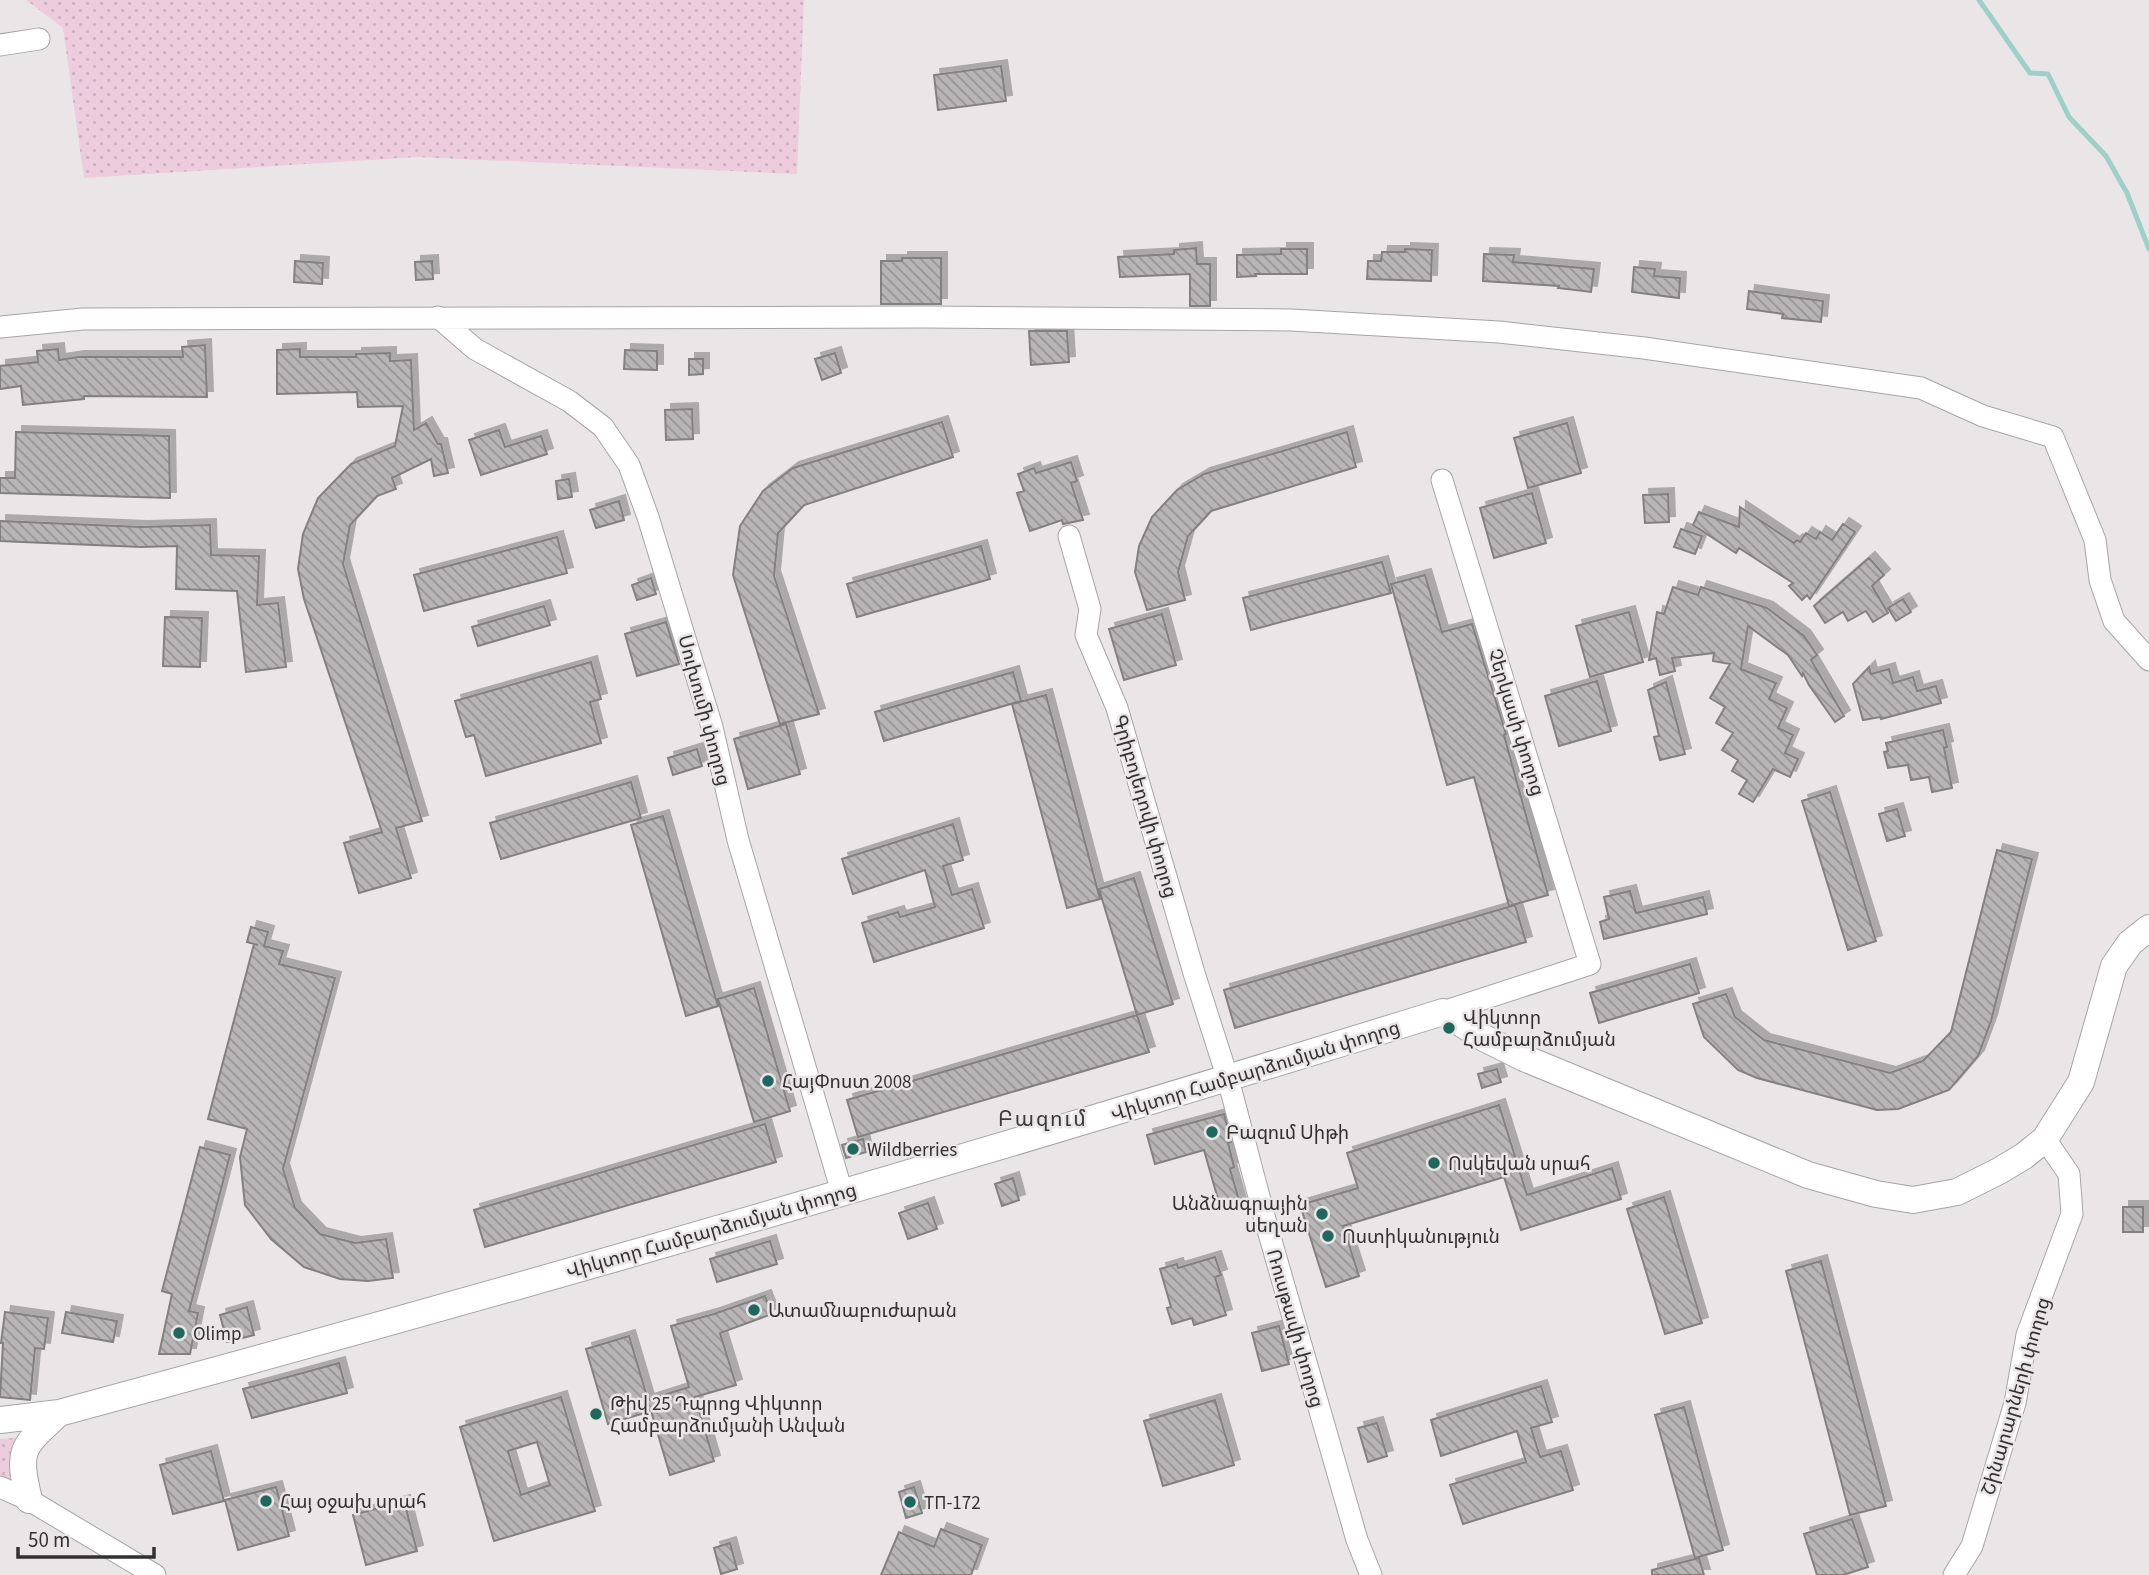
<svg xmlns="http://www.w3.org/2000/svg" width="2149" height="1575" font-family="'Source Sans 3','Noto Sans Armenian',sans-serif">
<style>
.grass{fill:url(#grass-dots)}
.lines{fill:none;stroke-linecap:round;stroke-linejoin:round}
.stream{stroke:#9dd0c6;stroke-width:5}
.building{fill:url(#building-back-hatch);stroke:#838081;stroke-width:2;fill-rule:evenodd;filter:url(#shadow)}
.minor-casing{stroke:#a7a4a5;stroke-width:23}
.tertiary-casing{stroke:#a7a4a5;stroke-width:28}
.minor{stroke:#fff;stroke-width:21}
.tertiary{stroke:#fff;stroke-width:26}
.poi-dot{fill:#20685d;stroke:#eae6e8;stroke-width:2.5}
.labels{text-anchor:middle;stroke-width:5;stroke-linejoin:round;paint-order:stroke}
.street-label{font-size:19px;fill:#323132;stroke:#eae6e8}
.poi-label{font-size:19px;fill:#323132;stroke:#eae6e8;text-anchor:start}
.neighbourhood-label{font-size:21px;letter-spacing:2px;fill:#3c3a3b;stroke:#eae6e8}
</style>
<defs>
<pattern id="grass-dots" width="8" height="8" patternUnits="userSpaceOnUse" patternTransform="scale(1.75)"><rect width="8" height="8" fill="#ecccdd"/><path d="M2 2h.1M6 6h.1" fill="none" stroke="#cbb0be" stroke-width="1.8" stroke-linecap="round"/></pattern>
<pattern id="building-back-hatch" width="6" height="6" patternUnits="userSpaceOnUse" patternTransform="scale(1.75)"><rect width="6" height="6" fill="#b8b5b7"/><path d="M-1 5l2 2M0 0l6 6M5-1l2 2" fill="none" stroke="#969495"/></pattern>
<filter id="shadow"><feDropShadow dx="6" dy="-6" stdDeviation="0" flood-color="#0004"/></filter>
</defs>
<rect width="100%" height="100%" fill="#eae6e8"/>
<!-- grass -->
<path class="grass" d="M26,0H804L797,174L417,157L84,178L63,28Z
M23,1437L18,1486L0,1478V1439Z"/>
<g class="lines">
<!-- stream -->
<path class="stream" d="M1979,0L2030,73L2048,74L2069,117L2106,156L2127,193L2149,249"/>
</g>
<!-- building -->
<path class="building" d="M1001,66L1006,101L938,110L934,75Z
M1196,248L1197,264H1210V306H1190V274L1120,277L1118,257L1174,254V250Z
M1281,249H1307V274H1255L1256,276L1237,277V255L1281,254Z
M1405,249L1432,250L1431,281L1367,279L1368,261H1381L1382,252H1405Z
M1484,254L1514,255L1513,262L1594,269L1591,292L1558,288L1559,286L1483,281Z
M902,258H941V304H881V261H902Z
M295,261L323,263L322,284L294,282Z
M432,261L433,279L416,280L415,262Z
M1634,267L1655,269L1654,276L1680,278L1679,298L1632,292Z
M1749,291L1823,301L1821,322L1782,318L1783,314L1747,309Z
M1029,331H1067L1069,362L1031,365Z
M205,345L207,397L84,396V399L23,405L21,386L0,389V366L38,362L37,351L58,349L59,360L78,357H183L182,347Z
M300,349V357H356V354L390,353V361L411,360L414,430L426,423L438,444H441L448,473L434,476L431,459L392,478L396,489L377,496L350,525L343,564L422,821L396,828L411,878L359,893L344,843L382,832L304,599L298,569L303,534L318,498L351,464L395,446L403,406L358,407L357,392L277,394V350Z
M625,350L657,351V370L624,369Z
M835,353L841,373L822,380L815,359Z
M689,359H703V374L689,375Z
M692,409L693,439L666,440L665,410Z
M942,422L953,457L804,505L778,533L774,576L819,714L780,724L733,575L740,526L763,491L793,468Z
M1567,423L1581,473L1528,488L1514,438Z
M499,430L505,447L541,436L547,454L481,475L469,440Z
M16,432L169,436L170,498L0,493V478H15Z
M1347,432L1356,467L1211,511L1188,536L1178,572L1185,600L1147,610L1135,572L1139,546L1152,517L1177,490L1204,474Z
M1071,462L1077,481L1071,483L1083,520L1063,524L1062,520L1030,531L1017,493L1024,491L1018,474L1034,468L1036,473Z
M569,479L572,497L558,499L556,481Z
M1532,493L1546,543L1494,558L1480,508Z
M1668,494L1669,522L1645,523L1643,495Z
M619,501L624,520L596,528L590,510Z
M1740,507L1794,543L1797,540L1800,542L1806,533L1816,539L1820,532L1832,540L1843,524L1855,532L1810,599L1807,595L1802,600L1789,586L1793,583L1739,548L1736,553L1693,525L1699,512L1739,527Z
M0,521L141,527L210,525L211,555L259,556L257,605L278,603L286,667L246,672L237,591L176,589L177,546L141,547L0,541Z
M1681,529L1702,536L1695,554L1674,547Z
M557,537L567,573L424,611L414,575Z
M981,546L990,579L857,617L847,584Z
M1869,558L1884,575L1872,586L1888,613L1873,622L1866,611L1848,621L1843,612L1825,623L1814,606Z
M1382,562L1391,593L1251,630L1243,598Z
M1425,575L1442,632L1472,624L1506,734L1504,735L1513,768L1548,895L1509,906L1474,777L1447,785L1391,584Z
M651,578L656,594L637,600L632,585Z
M1673,587L1698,595L1701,587L1767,608L1804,636L1817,655L1811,660L1844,716L1835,722L1809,685L1803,673L1802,676L1788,655L1748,626L1741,669L1776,683L1769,699L1787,708L1778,728L1793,735L1785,753L1798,759L1790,777L1773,769L1753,802L1739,794L1747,780L1732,771L1738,760L1722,750L1733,733L1716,723L1725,707L1710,698L1730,664L1713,661L1714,653L1672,658L1675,671L1660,675L1656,658L1649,660L1657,612L1664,614Z
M1903,599L1911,612L1896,621L1888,608Z
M544,606L550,625L478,646L472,627Z
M1629,612L1643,662L1590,677L1576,626Z
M1162,614L1176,665L1124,680L1109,629Z
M165,617L202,618L200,667L163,666Z
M666,622L679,664L637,676L625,634Z
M591,662L601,699L590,702L601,743L486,776L474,735L466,737L455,701Z
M1869,667L1871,674L1889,669L1893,683L1913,677L1917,691L1936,686L1941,703L1881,719L1880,717L1863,720L1853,684Z
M1013,672L1021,701L884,741L875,712Z
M1597,681L1611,731L1559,746L1545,696Z
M1666,682L1685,754L1660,760L1654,737L1659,736L1648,690Z
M1046,695L1100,899L1067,908L1012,704Z
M786,724L800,774L748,789L734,739Z
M1943,730L1947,747L1944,748L1952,788L1932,792L1929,777L1911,780L1908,765L1888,768L1884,752L1888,751L1886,743Z
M697,749L702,766L673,775L668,758Z
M631,782L641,818L501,859L490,823Z
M1830,792L1876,941L1848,950L1802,801Z
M1897,809L1905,836L1887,841L1879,814Z
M663,816L718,1006L686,1016L631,825Z
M953,824L963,860L943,866L952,895L972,889L984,928L874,962L862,923L898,912L900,917L935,907L925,870L853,894L842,859Z
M1997,850L2032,859L1991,1021L1978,1056L1949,1090L1898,1109L1877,1110L1757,1078L1738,1070L1704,1037L1693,1004L1726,994L1735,1017L1764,1040L1890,1073L1923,1061L1951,1032Z
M1134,878L1173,1004L1137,1015L1099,889Z
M1630,891L1636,913L1703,897L1707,914L1604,939L1600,922L1609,919L1604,897Z
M1515,905L1526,942L1235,1028L1224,990Z
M251,927L268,932L264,946L283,951L279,964L335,978L283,1169L295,1208L320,1234L355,1243L386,1239L393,1278L368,1281L340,1279L304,1267L271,1239L245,1205L240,1157L247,1129L208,1119L254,944L258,945L247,942Z
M1690,964L1699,993L1599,1023L1590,993Z
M754,988L790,1111L754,1122L718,999Z
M1137,1015L1149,1052L858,1137L847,1100Z
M1497,1069L1501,1082L1482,1088L1478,1074Z
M1499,1105L1527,1195L1612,1168L1621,1199L1521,1230L1504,1177L1343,1226L1359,1276L1326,1287L1300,1205L1358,1188L1347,1153Z
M1224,1114L1231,1142L1228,1143L1234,1167L1230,1169L1240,1204L1221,1210L1204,1150L1155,1164L1147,1135Z
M765,1124L776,1162L485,1247L474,1210Z
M863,1139L866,1152L846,1158L842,1145Z
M200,1147L230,1155L189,1311L198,1313L190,1354H159L172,1294L162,1291Z
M1013,1178L1019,1200L1002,1206L995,1184Z
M1664,1197L1702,1323L1665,1334L1627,1209Z
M928,1203L937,1229L908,1239L899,1213Z
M2123,1207H2143V1232H2123Z
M770,1241L777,1264L717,1282L710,1259Z
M1215,1257L1221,1275L1215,1277L1226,1315L1194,1325L1192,1318L1172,1324L1167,1308L1171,1307L1160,1269L1177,1264L1178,1268Z
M1821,1261L1886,1506L1850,1515L1786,1271Z
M765,1296L772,1314L720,1333L736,1385L695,1397L714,1461L670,1475L651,1411L608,1424L586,1349L629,1336L648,1400L689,1387L671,1326L714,1314Z
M247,1307L254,1335L227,1342L220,1315Z
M5,1312L48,1318L44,1349L35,1348L30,1400L0,1397L3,1343H1Z
M66,1312L117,1321L113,1342L62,1333Z
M1279,1326L1289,1364L1262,1371L1252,1333Z
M339,1363L347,1393L252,1418L243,1389Z
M1541,1386L1552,1422L1531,1428L1540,1457L1561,1451L1573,1490L1463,1524L1450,1485L1526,1462L1517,1431L1441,1456L1431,1420Z
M561,1397L595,1511L494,1541L460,1427ZM537,1442L550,1485L521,1495L508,1451Z
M1215,1400L1234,1465L1163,1486L1144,1421Z
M1684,1407L1723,1550L1695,1558L1655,1415Z
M1377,1423L1387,1456L1368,1462L1358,1428Z
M211,1451L224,1501L173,1514L160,1465Z
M276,1487L289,1536L238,1550L225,1500Z
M914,1487L922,1513L906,1518L899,1492Z
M404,1501L417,1551L366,1565L353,1515Z
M1852,1519L1868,1567L1843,1575H1817L1804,1534Z
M941,1529L982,1545L971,1575H881L899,1532L934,1547Z
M730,1543L737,1569L721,1574L714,1548Z
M1699,1558L1704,1575H1652V1570Z"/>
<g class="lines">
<defs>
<path id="minor" d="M0,45L39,39
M438,317L475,349L569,401L603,427L629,465L648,517L712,727L738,840L842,1192
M0,327L83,319L925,317L1291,320L1499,332L1644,348L1921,388L1983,416L2053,437L2095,540L2100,580L2114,621L2149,660
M1442,480L1590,964L1443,1012
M1069,536L1090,609L1086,635L1117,708L1194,973L1228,1079L1266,1223L1357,1540L1371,1575
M0,1487L29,1500L155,1575
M1954,1575L1972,1546L2015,1403L2027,1335L2072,1214L2069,1174L2045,1139"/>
<path id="tertiary" d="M0,1420L59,1413C522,1288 984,1154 1443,1012L1484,1038L1524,1058L1808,1175L1876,1194L1913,1200L1957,1192L1999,1171L2024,1156L2045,1139L2081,1082L2114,966L2130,943L2149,928
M29,1500C17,1449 21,1448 59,1413"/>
</defs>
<!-- minor casing -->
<use href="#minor" class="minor-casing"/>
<!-- tertiary casing -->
<use href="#tertiary" class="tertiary-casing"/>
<!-- minor -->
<use href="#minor" class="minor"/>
<!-- tertiary -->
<use href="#tertiary" class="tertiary"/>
</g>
<!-- markers -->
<g class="poi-dot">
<circle cx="1449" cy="1028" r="7"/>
<circle cx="768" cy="1081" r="7"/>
<circle cx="1212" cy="1132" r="7"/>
<circle cx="853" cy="1149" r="7"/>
<circle cx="1434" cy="1163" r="7"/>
<circle cx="1322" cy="1214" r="7"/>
<circle cx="1328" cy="1236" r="7"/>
<circle cx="754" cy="1310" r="7"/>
<circle cx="179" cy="1333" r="7"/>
<circle cx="596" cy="1414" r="7"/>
<circle cx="266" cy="1501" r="7"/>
<circle cx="910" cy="1502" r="7"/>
</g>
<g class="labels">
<!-- street labels -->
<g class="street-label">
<text transform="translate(705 710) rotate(75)" y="7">Սուխումի փողոց</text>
<text transform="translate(1517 722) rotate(73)" y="7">Չերկասի փողոց</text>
<text transform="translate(1146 806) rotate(74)" y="7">Գրիբոյեդովի փողոց</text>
<text transform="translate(1255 1070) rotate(-17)" y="7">Վիկտոր Համբարձումյան փողոց</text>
<text transform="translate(711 1230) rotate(-16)" y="7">Վիկտոր Համբարձումյան փողոց</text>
<text transform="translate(1296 1328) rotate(74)" y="7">Ռուսթավի փողոց</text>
<text transform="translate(2015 1396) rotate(-74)" y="7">Շինարարների փողոց</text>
</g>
<!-- poi labels -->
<g class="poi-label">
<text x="1463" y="1024">Վիկտոր<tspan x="1463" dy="22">Համբարձումյան</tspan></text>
<text x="782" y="1088">ՀայՓոստ 2008</text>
<text x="1226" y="1139">Բազում Սիթի</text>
<text x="867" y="1156">Wildberries</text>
<text x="1448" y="1170">Ոսկեվան սրահ</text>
<text x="1308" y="1210" text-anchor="end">Անձնագրային<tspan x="1308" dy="22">սեղան</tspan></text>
<text x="1342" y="1243">Ոստիկանություն</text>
<text x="768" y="1317">Ատամնաբուժարան</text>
<text x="193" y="1340">Olimp</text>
<text x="610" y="1410">Թիվ 25 Դպրոց Վիկտոր<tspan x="610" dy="22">Համբարձումյանի Անվան</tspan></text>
<text x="280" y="1508">Հայ օջախ սրահ</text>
<text x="924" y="1509">ТП-172</text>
</g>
<!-- neighbourhood labels -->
<g class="neighbourhood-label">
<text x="1043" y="1126">Բազում</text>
</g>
</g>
<!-- scale -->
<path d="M18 1547v10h136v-10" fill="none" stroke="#323132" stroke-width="3.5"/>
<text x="28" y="1547" font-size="21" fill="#323132" stroke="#eae6e8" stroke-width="5" paint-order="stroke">50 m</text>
</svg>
